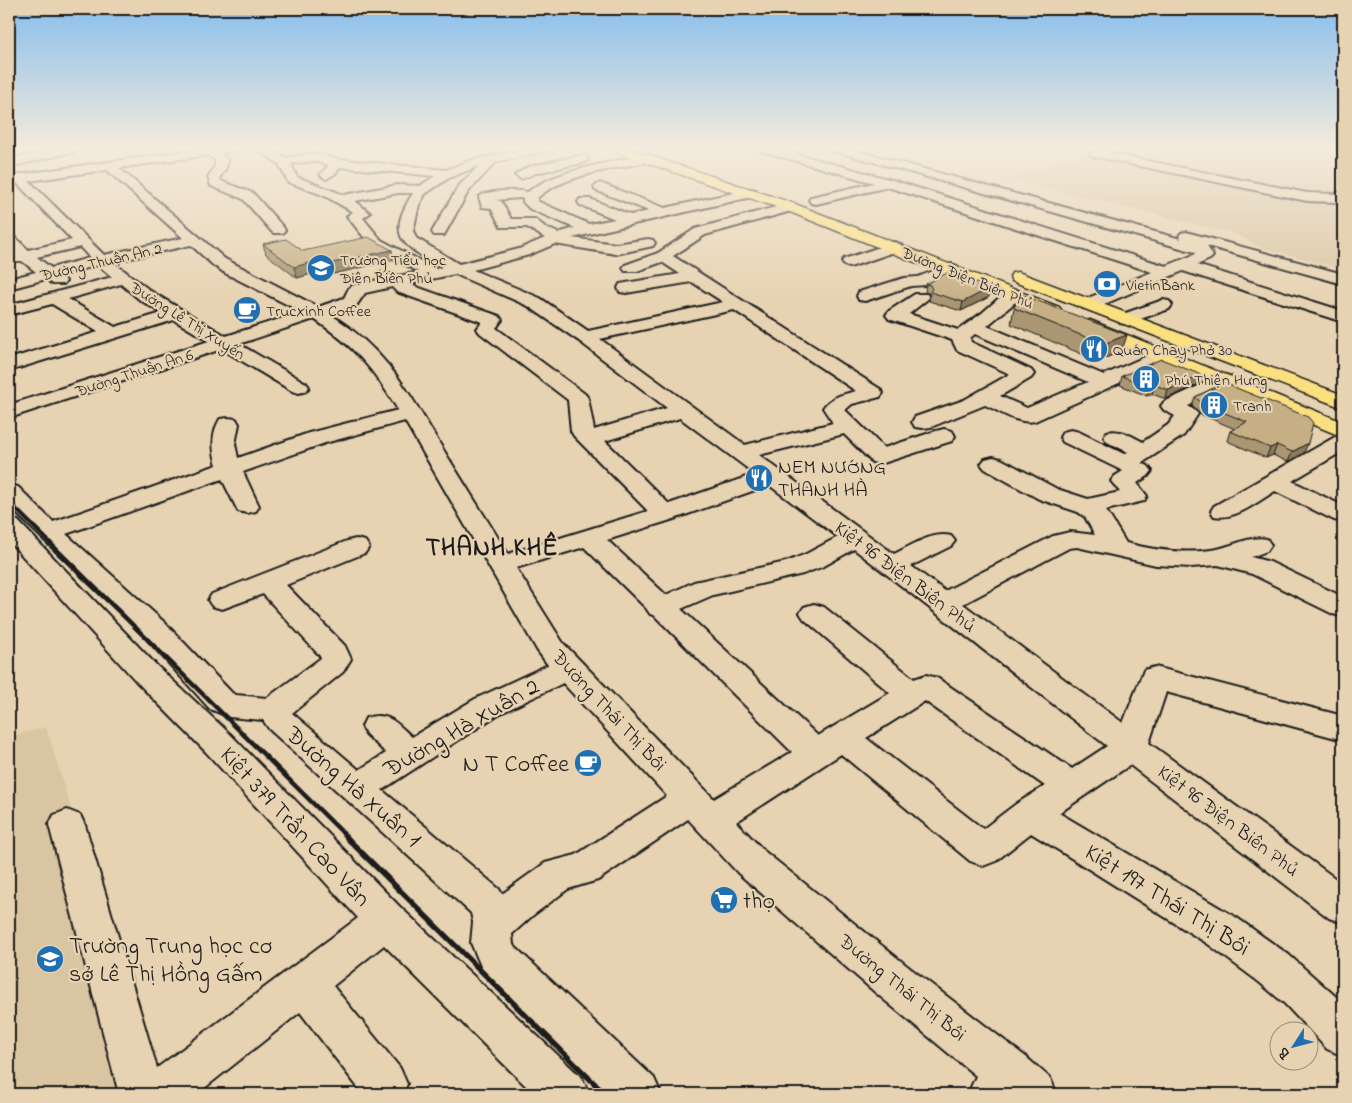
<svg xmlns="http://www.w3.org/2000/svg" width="1352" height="1103" font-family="'Indie Flower',sans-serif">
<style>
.built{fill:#d9c5a1}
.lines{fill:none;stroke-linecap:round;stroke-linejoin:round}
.minor-casing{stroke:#1c1c1c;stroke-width:4}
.major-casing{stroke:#1c1c1c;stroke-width:3}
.minor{fill:#e7d3b2;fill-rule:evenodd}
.major{fill:#fbe080;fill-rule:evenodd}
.rail-far2{stroke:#1c1c1c;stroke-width:4}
.rail-far1{stroke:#1c1c1c;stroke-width:4.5}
.rail{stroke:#1c1c1c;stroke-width:5.5}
.wall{fill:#aa9672;stroke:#1c1c1c}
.shaded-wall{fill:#8b7a5c;stroke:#1c1c1c}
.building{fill:#c6af84;stroke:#1c1c1c}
.labels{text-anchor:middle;stroke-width:4.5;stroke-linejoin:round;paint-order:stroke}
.far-poi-label{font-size:16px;fill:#1c1c1c;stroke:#e7d3b2;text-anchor:start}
.far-street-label{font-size:16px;fill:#1c1c1c;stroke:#e7d3b2}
.poi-label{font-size:20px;fill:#1c1c1c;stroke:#e7d3b2;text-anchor:start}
.street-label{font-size:20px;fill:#1c1c1c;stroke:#e7d3b2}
.near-street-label{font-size:24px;fill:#1c1c1c;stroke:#e7d3b2}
.near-poi-label{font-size:24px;fill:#1c1c1c;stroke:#e7d3b2;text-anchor:start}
.district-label{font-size:25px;font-weight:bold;letter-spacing:1px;fill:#1c1c1c;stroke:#e7d3b2}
</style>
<rect width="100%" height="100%" fill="#e7d3b2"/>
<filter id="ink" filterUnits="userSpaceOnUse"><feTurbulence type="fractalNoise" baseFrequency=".02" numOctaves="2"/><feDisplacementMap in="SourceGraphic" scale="10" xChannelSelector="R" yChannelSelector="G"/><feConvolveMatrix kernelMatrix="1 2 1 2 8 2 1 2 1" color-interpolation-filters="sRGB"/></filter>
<g filter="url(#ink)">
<!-- built -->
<path class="built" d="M1097,148H1343V269L1263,248L1236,234L1009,179Z
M46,727L73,815L55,823L126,1094H9V737Z"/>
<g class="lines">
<defs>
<path id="minor" d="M62,148H83L81,150L9,167V159Z
M208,148H240L238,150L220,153L227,159V166L220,177L221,181L253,193L283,227L285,230L283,233H273L243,199L211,186L208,177L215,166V160L208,155L119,168L225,259L318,307L344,298L349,288L354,285L383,279L385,276L391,274L398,276L419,272L371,246L347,216L353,212L325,196L288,182L279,164L255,148H269L286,158L313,153L336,159L446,170L469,161L531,148H552L550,150L496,162L468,192L444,235H434L432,232L458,187L479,166L449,178L425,194L419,205L413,231L416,238L459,264L519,249L545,238L527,227H501L491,208L482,207L479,197C486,190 518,190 528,192C554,170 614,162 647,154L653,158L651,161C616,169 564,174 537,198V201L589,224L615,219L580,205L578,202L580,199H590L631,215L649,211L595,190L594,187L600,183L665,208L751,189L756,190L758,193L756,196L572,238L616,244L648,239L653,240L655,243L653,246L616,254L555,244L529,255L473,270L540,298L588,331L723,302L692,282L626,293L620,292L618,288L620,284L680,274L662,262L637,271H625L623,268L625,265L658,253L695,229L790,203L795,204L797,207L795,210L705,235L673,256L880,389L883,393L880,397L852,404L845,410L884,448L936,431L944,429L952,431L955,436L952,441L880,464L872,462L844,434L759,455L894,554C911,546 932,531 951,536L955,541L951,546L911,566L945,591L1053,536L1070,532L1095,535L1085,517L1078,512L1039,499L985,469L981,464L985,459L993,457L1001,459L1057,489L1088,499L1120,492L1111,481L1115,476L1123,471L1063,442L1060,437L1063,432L1071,430L1079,432L1124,454L1128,452L1107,442L1104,437L1107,432C1121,429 1131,436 1143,442L1168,425L1175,416L1164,410L1161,406L1164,402L1218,377L1225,375L1232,377L1235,381L1232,385L1188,406L1194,410L1198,414L1184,435L1142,463L1148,466L1152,471L1148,476L1137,483L1147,496L1144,501L1106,510L1126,543C1153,550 1182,554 1211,550C1230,548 1249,535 1267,539L1271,545L1267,551L1251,557L1270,562L1343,597V617L1333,614L1252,574L1218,565L1191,567L1156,565L1077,547L1069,548L963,604L1123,723L1144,670L1155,667L1343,716V740L1166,692L1149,743L1343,884V923L1329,918L1130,765L1059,813L1237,918L1289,955L1343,1003V1056L1327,1049L1284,1003L1259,982L1208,944L1044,841L1031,833L996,861L983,866L970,861L841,754L736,822L764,851L906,965L1026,1057L1050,1078L1057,1094H968L976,1076L876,993L738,873L688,819L598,880L568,889L532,916L512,934L513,945L654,1078L661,1094H606L483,971L471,943L473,922L471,913L269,729L263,720L229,717L210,709L144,636L9,506V485L18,487L53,522L217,465C212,449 211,434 220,419L228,418L236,419L239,424L235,444L238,458L309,433L398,410C374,369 354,346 314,319L239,344L306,383L309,387L306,391L299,393L292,391L222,349L9,418V405L209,341L174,320L9,371V359L98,332L52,304L9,315V305L112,277L98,265L61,275L66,281L64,284H52L46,279L9,289V279L36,272L22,261H10L9,256L14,254L9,248V235L14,236L28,250L72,240L17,183L9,184V176ZM313,161L329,165L320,175L326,179L336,173L340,167L435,176L420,186L398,185L344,195L297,177L291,164ZM107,170L183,238L104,255L29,181ZM398,193H413C384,239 405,246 442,267L436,269L381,240L363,218L370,213L355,201ZM520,198L523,199V202L530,209L575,228L558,233L545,227L535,219H511L501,201L496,200ZM191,245L213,265L225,273L302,312L226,336L152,292L113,262ZM80,247L90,258L51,268L37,257ZM455,274L528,306L579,341L667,408L594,430L588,398L585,394L496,328L502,320L499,316L408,284ZM121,284L140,300L162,313L115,327L68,299ZM392,287L397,292L482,322L477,329L480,333L568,400L571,431L574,436L648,511L508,554C486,518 463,482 441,446C408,391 388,352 330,314L356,306L365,293ZM734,310L856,391C844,394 830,397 823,408L833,423L745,445L600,339ZM680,418L755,474L669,504L605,441ZM405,421L537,650L548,665L475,699L412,737C396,723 389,711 366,718L362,726L366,734L386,753L359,770L292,713L343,672L351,659L345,646L286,585L365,553L369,547L365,541L356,539L347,541L212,594L208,600L212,606L222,609L263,594L320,656L321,658L267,698L236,695L232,693L164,622L66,534L222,479L238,511L247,513L256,511L259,506L243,472L325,443ZM769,485L838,537L806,554L786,562L694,582L666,595L607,540L674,519ZM584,547L646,608L650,614L654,615L792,752L714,799L563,643L516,568ZM854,549L1107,746L1072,769L937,678L926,675L914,679L824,607L814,604L804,607L800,613L804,619L890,693L818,736L681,609L713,595L803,574L824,566ZM563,683L667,796L576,855L545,863L502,894L499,889L382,790L497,715ZM925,701L1045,786L1016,804L983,829L866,738Z
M756,148H774L892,180L1166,266L1196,254L1195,252L831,150L829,148H847L1181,239L1179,236L1181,233L1186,232L1343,274V284L1207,246L1213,256L1210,259L1197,265L1343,311V322L1183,271L1095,308L1089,309L1083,308L1080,304L1083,300L1152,272L888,187L816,204L811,203L809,200L811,197L874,183L758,150Z
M1100,148H1115L1108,153L1307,193L1334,194L1343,191V199L1335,202L1307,201L1092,156L1090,154Z
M582,155L586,156L588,159L586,162L536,173L521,179L515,175L528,167Z
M895,242L900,244L903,247L900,250L850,267L844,265L842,262L844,259Z
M951,264L957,266L959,269L957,272L926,285L911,286L865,301L859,300L857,296L859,292L904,278L918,277Z
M1013,290L1019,291L1021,295L1019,299L987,326L1104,375L1156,352L1163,350L1170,352L1173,356L1170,360L1035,421C1018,425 1000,411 985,405L931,427L923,428L915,427L912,422L915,417L964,400L1010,374L957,350L952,340L889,319L886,315L889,311L915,294H927L929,298L909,314L958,330L982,313L1007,291ZM975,334L1088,382L1027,408L1000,396L1031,378L1034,374L1031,370L971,342L970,338Z
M1163,300L1169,301L1172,305L1169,309L1126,324L1120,323L1117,319L1120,315Z
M1343,435V451L1292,481L1343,506V522L1334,520L1275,491C1258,501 1235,521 1214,516L1211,511L1214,506L1335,437Z
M9,518L18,521L158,667L230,734L400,907L582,1078L589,1094H534L384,945L333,986L400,1068L407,1084L403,1094H363L300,1012L197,1094H119L49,825L54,815L67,810L80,815L85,825L157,1068L358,918L206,752L136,681L9,541Z"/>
<path id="major" d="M610,148H627L795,204L1059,307L1062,311L1059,315L1053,316L1047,315L785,210L612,151Z
M1018,272L1343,395V408L1012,281L1010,277L1012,273Z
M1090,320L1343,422V437L1083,330L1081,326L1083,322Z"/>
</defs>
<!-- minor casing -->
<use href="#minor" class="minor-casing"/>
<!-- major casing -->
<use href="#major" class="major-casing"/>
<!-- minor -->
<use href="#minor" class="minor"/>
<!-- major -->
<use href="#major" class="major"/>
<!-- rail-far2 -->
<path class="rail-far2" d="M9,502L138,630"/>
<!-- rail-far1 -->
<path class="rail-far1" d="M137,629L349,839"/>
<!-- rail -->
<path class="rail" d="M347,838L605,1094"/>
</g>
<!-- wall -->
<path class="wall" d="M263,244L303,251L392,250L393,260L316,278L311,274L297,278L266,254Z
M926,284L989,297L961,311L929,301L930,295L929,293L925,292Z
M1014,308L1122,351L1098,361L1011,324Z
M1122,376L1199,384L1166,399L1152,394L1147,396L1120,385Z
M1224,383L1304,453L1288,462L1273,455L1266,458L1227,441L1230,431L1235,429L1200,414L1192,406L1195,397Z"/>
<!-- shaded-wall -->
<path class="shaded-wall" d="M392,250L393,260L316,278L314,267Z
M309,263L311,274L297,278L294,267Z
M990,288L989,297L961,311L963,302Z
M1127,335L1122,351L1098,361L1103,344Z
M1202,375L1199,384L1166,399L1168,390Z
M1155,385L1152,394L1147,396L1150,387Z
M1308,443L1304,453L1288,462L1292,452Z
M1277,445L1273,455L1266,458L1270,448Z"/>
<!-- building -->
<path class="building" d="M368,237L392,250L314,267L309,263L294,267L263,244L286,239L303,251Z
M949,272L990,288L963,302L930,292L932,289L930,285L926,284Z
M1020,294L1127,335L1103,344L1014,308Z
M1161,359L1202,375L1168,390L1155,385L1150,387L1122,376Z
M1224,383L1308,417L1313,423L1308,443L1292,452L1277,445L1270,448L1230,431L1247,422L1203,404L1195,397Z"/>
</g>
<!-- sky -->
<linearGradient id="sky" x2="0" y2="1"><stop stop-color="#87beed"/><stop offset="0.49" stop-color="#f4ebdc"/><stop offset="1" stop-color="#f4ebdc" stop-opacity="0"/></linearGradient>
<rect width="1352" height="302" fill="url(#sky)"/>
<!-- icons -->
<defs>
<symbol id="school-disc" viewBox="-11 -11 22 22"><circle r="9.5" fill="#1f6fb2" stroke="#e7d3b2"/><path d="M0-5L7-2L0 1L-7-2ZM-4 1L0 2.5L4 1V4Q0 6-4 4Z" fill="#fff"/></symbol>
<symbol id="bank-disc" viewBox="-11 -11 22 22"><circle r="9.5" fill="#1f6fb2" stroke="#e7d3b2"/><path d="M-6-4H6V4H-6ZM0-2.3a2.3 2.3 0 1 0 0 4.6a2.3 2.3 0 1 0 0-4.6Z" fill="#fff"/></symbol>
<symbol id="cafe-disc" viewBox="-11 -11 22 22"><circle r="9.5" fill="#1f6fb2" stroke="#e7d3b2"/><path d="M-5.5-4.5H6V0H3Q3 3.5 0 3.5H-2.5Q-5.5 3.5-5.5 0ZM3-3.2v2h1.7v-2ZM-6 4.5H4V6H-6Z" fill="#fff"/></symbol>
<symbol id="restaurant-disc" viewBox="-11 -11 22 22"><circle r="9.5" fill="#1f6fb2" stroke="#e7d3b2"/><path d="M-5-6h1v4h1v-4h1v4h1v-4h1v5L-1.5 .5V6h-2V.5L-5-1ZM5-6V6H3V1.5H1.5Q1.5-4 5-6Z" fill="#fff"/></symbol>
<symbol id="building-disc" viewBox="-11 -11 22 22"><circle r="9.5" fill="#1f6fb2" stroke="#e7d3b2"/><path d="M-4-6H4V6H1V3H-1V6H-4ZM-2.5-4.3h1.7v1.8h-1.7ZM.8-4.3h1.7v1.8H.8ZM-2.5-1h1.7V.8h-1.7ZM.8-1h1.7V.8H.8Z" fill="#fff"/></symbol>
<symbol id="supermarket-disc" viewBox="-11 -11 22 22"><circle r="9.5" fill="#1f6fb2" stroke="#e7d3b2"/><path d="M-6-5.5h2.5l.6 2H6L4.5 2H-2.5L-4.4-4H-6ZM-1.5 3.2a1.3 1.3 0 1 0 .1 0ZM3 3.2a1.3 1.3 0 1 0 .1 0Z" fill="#fff"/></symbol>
</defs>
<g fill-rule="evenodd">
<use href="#school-disc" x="305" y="252" width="32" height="32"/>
<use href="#bank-disc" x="1091" y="268" width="32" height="32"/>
<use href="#cafe-disc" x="231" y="294" width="32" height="32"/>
<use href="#restaurant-disc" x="1078" y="333" width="32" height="32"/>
<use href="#building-disc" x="1130" y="363" width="32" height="32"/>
<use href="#building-disc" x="1198" y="389" width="32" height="32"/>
<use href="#restaurant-disc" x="743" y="462" width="32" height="32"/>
<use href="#cafe-disc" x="572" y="747" width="32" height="32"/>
<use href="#supermarket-disc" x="708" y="884" width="32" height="32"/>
<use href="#school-disc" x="34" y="943" width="32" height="32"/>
</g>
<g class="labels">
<!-- far-poi labels -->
<g class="far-poi-label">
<text x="340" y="265">Trường Tiểu học<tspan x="340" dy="18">Điện Biên Phủ</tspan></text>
<text x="1126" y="290">VietinBank</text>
<text x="266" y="316">TrucXinh Coffee</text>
<text x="1113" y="355">Quán Chay Phở 30</text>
<text x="1165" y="385">Phú Thiện Hưng</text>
<text x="1233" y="411">Tranh</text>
</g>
<!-- far-street labels -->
<g class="far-street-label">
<text transform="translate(101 261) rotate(-13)" y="6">Đường Thuận An 2</text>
<text transform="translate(968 277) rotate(22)" y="6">Đường Điện Biên Phủ</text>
<text transform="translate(188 320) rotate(32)" y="6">Đường Lê Thị Xuyến</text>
<text transform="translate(134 372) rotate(-18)" y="6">Đường Thuận An 6</text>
</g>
<!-- poi labels -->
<g class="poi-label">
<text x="778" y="473">NEM NƯỚNG<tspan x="778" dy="23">THANH HÀ</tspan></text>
</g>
<!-- street labels -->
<g class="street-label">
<text transform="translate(906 576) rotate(37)" y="7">Kiệt 96 Điện Biên Phủ</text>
<text transform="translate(610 710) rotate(47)" y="7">Đường Thái Thị Bôi</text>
<text transform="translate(1229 820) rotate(37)" y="7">Kiệt 96 Điện Biên Phủ</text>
<text transform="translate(903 987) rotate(39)" y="7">Đường Thái Thị Bôi</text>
</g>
<!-- near-street labels -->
<g class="near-street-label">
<text transform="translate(461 727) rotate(-30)" y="8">Đường Hà Xuân 2</text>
<text transform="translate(354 786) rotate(41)" y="8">Đường Hà Xuân 1</text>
<text transform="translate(296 826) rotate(47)" y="8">Kiệt 379 Trần Cao Vân</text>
<text transform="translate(1168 899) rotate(32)" y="8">Kiệt 197 Thái Thị Bôi</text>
</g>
<!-- near-poi labels -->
<g class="near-poi-label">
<text x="569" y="771" text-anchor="end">N T Coffee</text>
<text x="743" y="908">thọ</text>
<text x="69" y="953">Trường Trung học cơ<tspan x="69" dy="28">sở Lê Thị Hồng Gấm</tspan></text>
</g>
<!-- district labels -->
<g class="district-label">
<text x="492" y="555">THANH KHÊ</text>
</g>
</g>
<!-- margin -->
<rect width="1352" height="1103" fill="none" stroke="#e7d3b2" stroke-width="30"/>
<rect x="15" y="15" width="1322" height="1073" fill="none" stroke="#1c1c1c" stroke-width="2" filter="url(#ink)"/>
<!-- north arrow -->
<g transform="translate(1294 1046) rotate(234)"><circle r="24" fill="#e7d3b2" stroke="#968a76"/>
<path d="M0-4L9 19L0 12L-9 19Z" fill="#1f6fb2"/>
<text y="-8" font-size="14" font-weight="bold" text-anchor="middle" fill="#1c1c1c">B</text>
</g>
</svg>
